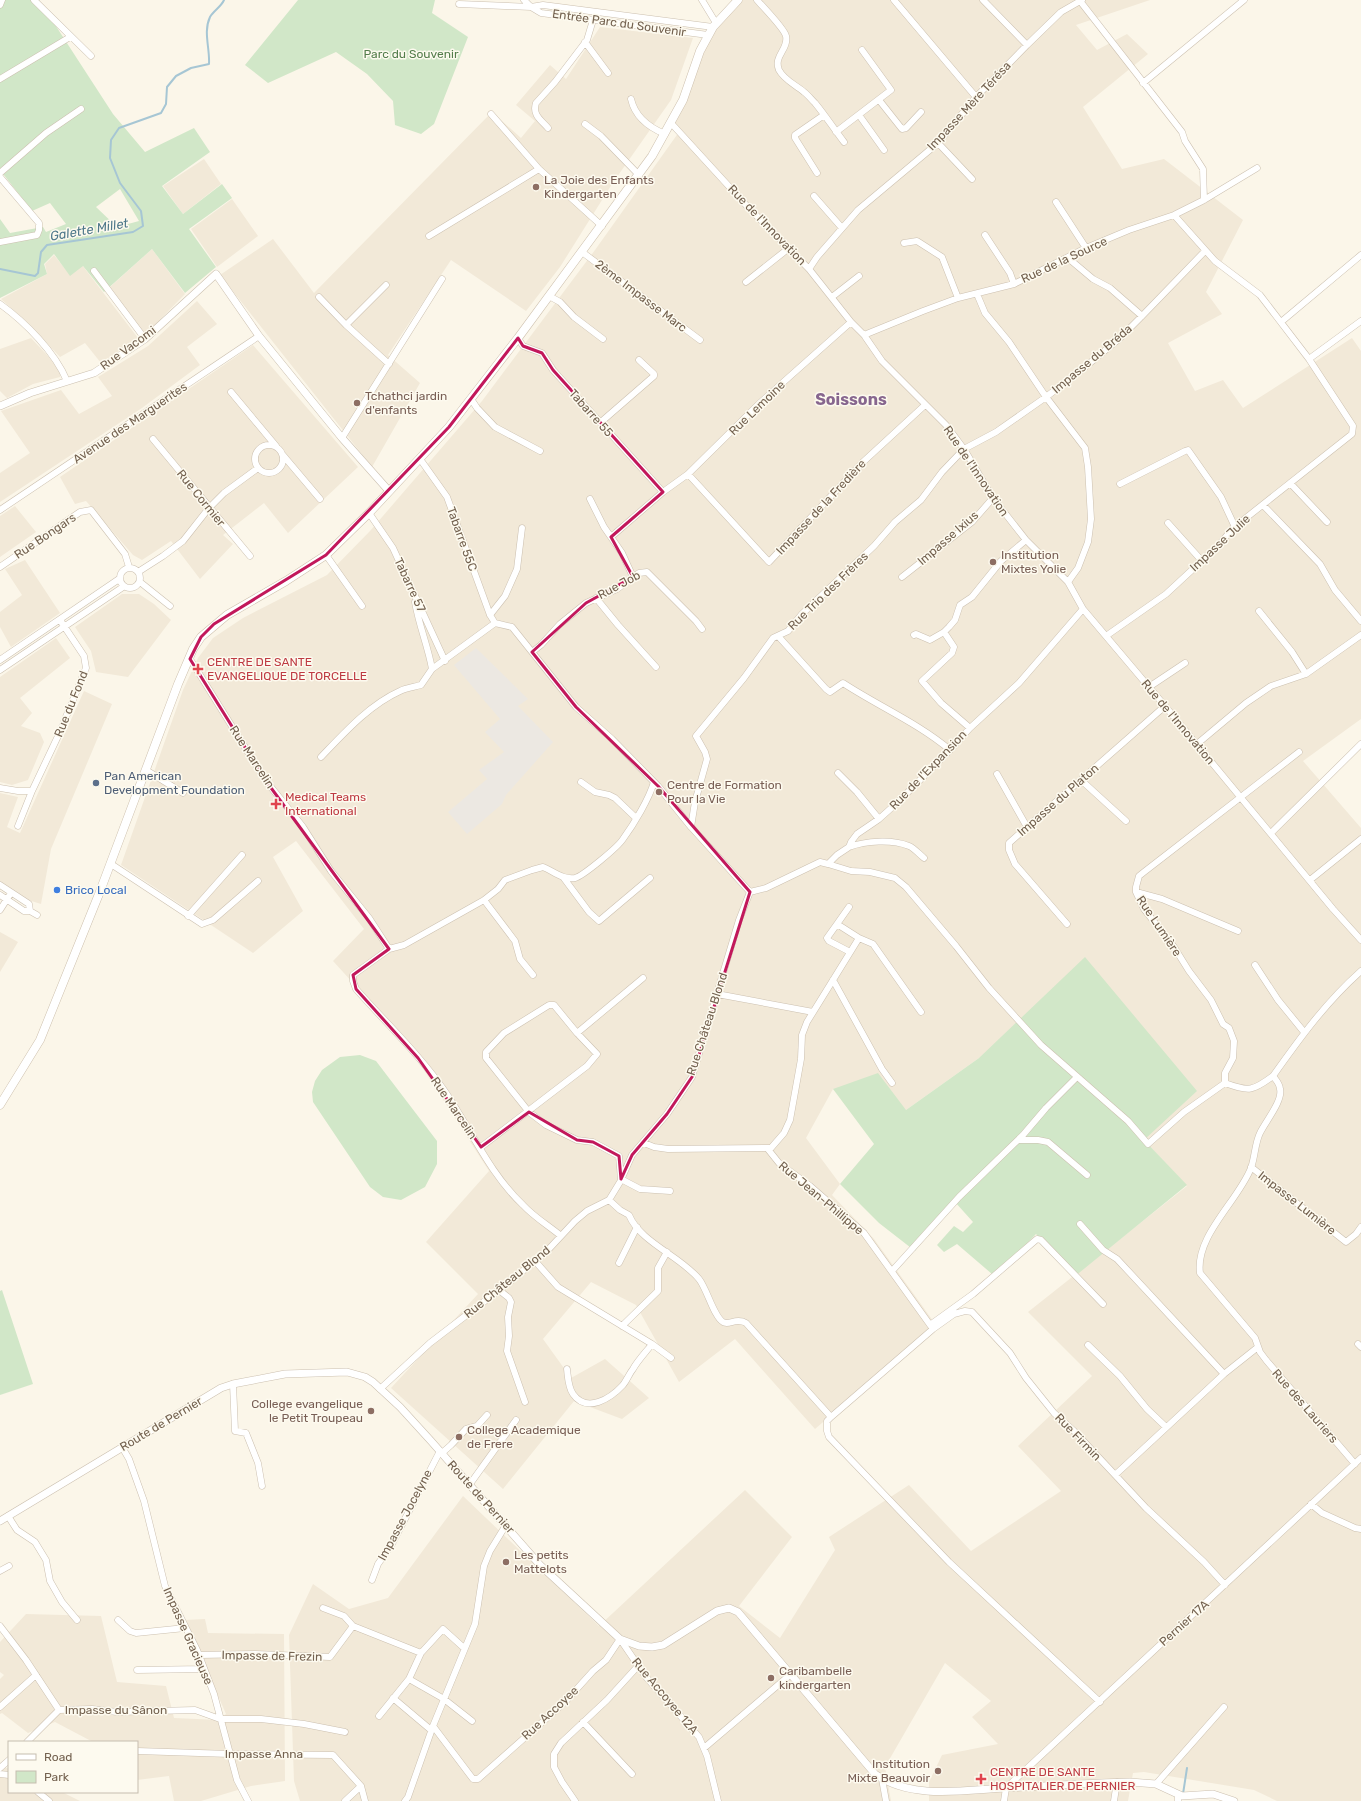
<svg xmlns="http://www.w3.org/2000/svg" width="1361" height="1801" font-family="Rubik,sans-serif">
<style>
.residential{fill:#f2e9d8}
.industrial{fill:#ece8e2}
.green{fill:#d1e7c8;fill-rule:evenodd}
.lines{fill:none;stroke-linecap:round;stroke-linejoin:round}
.stream{stroke:#a6c6d4;stroke-width:2}
.minor-casing{stroke:#ccc0b0;stroke-width:7}
.tertiary-casing{stroke:#ccc0b0;stroke-width:8}
.secondary-casing{stroke:#cec1ae;stroke-width:9}
.minor{stroke:#fff;stroke-width:6}
.tertiary{stroke:#fff;stroke-width:7}
.secondary{stroke:#fff;stroke-width:8}
.marked{fill:none;stroke:#c2185b;stroke-width:3;stroke-linejoin:round}
.education-dot{fill:#8d6e63;stroke:#fdfaef;stroke-width:1.5}
.health-dot{fill:#e0444e;stroke:#fdfaef;stroke-width:1.5}
.service-dot{fill:#5c6f8a;stroke:#fdfaef;stroke-width:1.5}
.shop-dot{fill:#3f7fe0;stroke:#fdfaef;stroke-width:1.5}
.labels{text-anchor:middle;stroke-width:3;stroke-linejoin:round;paint-order:stroke}
.street-label{font-size:12px;fill:#73614f;stroke:#fdfaef}
.park-label{font-size:12px;fill:#537d4b;stroke:#fdfaef}
.education-label{font-size:12px;fill:#785e54;stroke:#fdfaef;text-anchor:start}
.health-label{font-size:12px;fill:#be3a42;stroke:#fdfaef;text-anchor:start}
.service-label{font-size:12px;fill:#4e5e75;stroke:#fdfaef;text-anchor:start}
.shop-label{font-size:12px;fill:#366cbe;stroke:#fdfaef;text-anchor:start}
.water-label{font-size:13px;font-style:italic;fill:#4e788a;stroke:#fdfaef}
.district-label{font-size:16px;font-weight:bold;fill:#87668e;stroke:#fdfaef}
</style>
<rect width="100%" height="100%" fill="#fbf6e9"/>
<!-- residential -->
<path class="residential" d="M740,0H1150L1076,25L1097,50L1127,34L1148,54L1083,107L1122,169L1164,159L1243,220L1206,292L1222,314L1168,343L1195,391L1223,380L1243,408L1352,338L1361,351V719L1303,761L1361,828V1801H1277L1254,1790L1144,1772L1133,1773L1128,1801H929V1782L942,1755L998,1744L972,1717L991,1701L945,1663L885,1767L891,1801H300L294,1781L289,1635L313,1584L349,1609L388,1598L463,1496L599,1626L745,1490L792,1537L739,1606L780,1638L835,1550L829,1537L909,1485L971,1551L1061,1491L1018,1446L1092,1376L1028,1312L1187,1186L1144,1140L979,1058L906,1110L833,1089L806,1138L840,1184L832,1195L874,1239L936,1325L815,1429L735,1339L679,1382L636,1305L591,1282L543,1339L571,1378L605,1359L649,1398L622,1419L574,1401L503,1489L391,1388L478,1294L426,1242L489,1171L404,1039L333,961L364,929L296,841L273,857L303,911L253,953L121,865L183,690L198,658L213,638L243,618L327,575L370,531L482,401L595,250L679,132L671,123L716,27Z
M600,27L693,38L671,100L612,184L560,267L526,311L451,260L388,355L420,383L372,467L220,275L273,239L314,293L492,112L521,138L535,121L516,105L550,65L566,79Z
M204,159L221,184L183,214L163,186Z
M232,199L258,236L217,267L191,229Z
M152,249L185,294L145,335L110,287Z
M54,255L70,275L82,265L138,338L101,363L85,343L60,357L29,324L1,299L47,274L45,264Z
M197,301L217,324L187,347L200,365L142,408L0,502V473L30,453L1,411L61,390L79,414L112,396L98,377L148,346Z
M31,338L48,356L60,372V377L33,384L7,398L0,391V349Z
M253,345L358,467L288,533L264,503L223,535L233,544L200,579L171,541L142,560L133,555L86,501L75,504L60,477Z
M15,506L36,532L0,557V516Z
M25,560L60,613L11,647L0,627V612L22,595L5,569Z
M122,594H139L154,604L171,620L128,677L96,672L91,651L75,627Z
M56,638L70,658L20,698L32,713L21,726L40,733L44,742L28,780L12,785L0,782V677Z
M84,691L112,704L51,849L41,904L25,899L0,882V793L18,797L7,827L20,833Z
M0,932L18,942L0,972Z
M26,1614L101,1616L117,1682L166,1686L174,1718L219,1720L226,1714L185,1620L205,1619L208,1633L284,1634L285,1781L251,1786L201,1801H174L169,1776L137,1780V1742H93L55,1722L28,1733L2,1713L0,1714V1679L4,1675L0,1672V1642Z
M0,1765L9,1769V1792H62L80,1801H0Z"/>
<!-- industrial -->
<path class="industrial" d="M476,648L528,699L518,706L553,742L506,795L502,804L467,834L448,812L487,779L479,770L504,752L485,732L500,719L454,665Z"/>
<!-- green -->
<path class="green" d="M0,0H39L113,114L145,152L194,128L210,152L162,186L183,214L222,184L232,198L189,229L216,267L185,293L152,249L104,292L83,266L70,276L54,254L44,264L47,274L0,298V219L10,233L43,227L46,232L66,224L50,203L32,211L0,170ZM120,189L139,221L117,227L96,207Z
M298,0H435L432,13L468,37L434,124L421,134L395,125L393,101L367,74L336,52L268,83L245,65Z
M1085,957L1197,1091L1144,1140L1187,1185L1074,1277L1036,1234L1015,1256L992,1274L957,1244L944,1252L937,1245L954,1226L963,1232L973,1222L955,1202L946,1209L915,1251L879,1223L840,1184L874,1144L833,1089L878,1073L906,1110L979,1058Z
M360,1055L376,1061L437,1141V1164L425,1187L401,1200L383,1197L370,1187L313,1102L312,1092L315,1081L322,1070L340,1057Z
M2,1290L33,1384L0,1395V1291Z"/>
<g class="lines">
<!-- stream -->
<path class="stream" d="M0,269L35,276L38,273L41,252L47,245L133,232L143,226L141,211L120,183L110,158L111,140L119,128L161,113L166,104L167,87L176,76L191,68L209,64C210,48 203,32 210,17C213,11 221,7 224,0
M1183,1794L1187,1768"/>
<defs>
<path id="minor" d="M34,0L91,56
M524,0L531,7L541,13L708,35
M702,0L716,23
M757,0C763,7 784,28 786,36C789,49 773,56 779,70C784,80 796,85 804,92C808,95 811,99 815,103C825,115 834,129 844,142
M894,0L976,97
M983,0L1027,45
M1080,1L1182,132L1185,141L1203,169L1204,200
M459,4L531,7L543,5L713,27
M0,5L2,0
M585,42L608,73
M0,79L70,37
M1143,83L1244,0
M631,99C635,117 648,127 665,134
M879,100L902,129L906,128L921,112
M491,114L539,169L602,226
M859,115L884,150
M671,123L746,205L809,269L851,322L864,335L882,361L946,425L964,449L993,498L1026,540L1068,582L1083,609L1165,706L1333,909L1361,940
M585,124L601,136L639,175
M548,128C541,120 532,115 536,103L555,82L587,40L593,20
M836,132L891,90L862,50
M938,143L972,179
M0,173L46,133L81,109
M817,173L795,138V135L824,115
M0,177L39,223V230L37,235L0,242
M814,196L842,228
M1056,202L1086,248
M985,235L1010,273L1014,284
M429,236L539,169
M904,243L917,241L942,257L958,298
M582,252L700,340
M1068,258L1093,279L1110,288L1142,316
M809,269L817,257L858,210L938,143L976,97L1027,45L1061,12L1082,0
M94,271L145,339
M746,282L789,248
M977,294L985,313L1009,342L1046,397L1085,448L1088,467L1091,519L1088,542L1078,568L1068,582
M549,296L560,302L574,317L603,339
M319,297L346,325L389,364
M832,297L859,276
M0,304C25,322 55,352 67,381
M1281,322L1361,255
M346,325L386,285
M864,335L923,311L958,298L1014,284L1086,248L1129,230L1174,215L1204,200L1257,168
M518,338L523,346L542,353L553,370L663,492
M1309,359L1361,321
M231,392L276,446
M471,399L477,408L495,427L540,451
M601,422L654,376V374L639,360
M342,438L442,279
M153,439L250,556
M255 459a14 14 0 1 1 28 0a14 14 0 1 1-28 0Z
M282,454L320,499
M420,459L447,497L490,615L495,623
M688,474L769,562L863,462L925,405
M1290,483L1327,522
M1120,484L1185,451L1188,450L1221,497L1235,527
M590,499L604,527L622,553L633,577
M1263,505L1320,564L1335,590L1361,621
M0,510L259,336
M369,513L393,548L445,661
M1168,523L1202,561
M611,537L663,492L688,474L761,402L851,322
M326,555L362,606
M0,567L80,512L91,510L125,554L129,567
M120 578a10 10 0 1 1 20 0a10 10 0 1 1-20 0Z
M138,572L163,556L183,541L209,508L224,493L258,468
M902,577L972,522L993,498
M140,582L170,606
M596,598L618,625L656,667
M415,602C419,626 428,646 432,669
M1259,611L1292,652L1306,674
M490,615L505,596L517,569L522,528
M495,623L512,627L576,707L612,739L658,786L691,827L750,892
M944,632L954,647L952,653L922,681L941,703L970,728
M914,635L916,634L930,640L944,632L949,627L955,620L960,605L972,597L1001,561L1026,540
M778,636L826,689L830,692L843,683C878,706 918,723 950,750
M1106,636L1166,594L1220,544L1232,529L1352,434L1353,426L1309,359L1260,295L1215,261L1174,215
M532,652L541,645L560,624L586,603L617,589L639,573L647,572L696,621L702,629
M190,659L266,781L303,827L331,871L369,918L389,949
M0,660L119,579
M0,670L123,587
M1149,687L1185,663
M1197,744L1246,703L1271,686L1306,674L1361,635
M321,757C344,733 369,705 400,691C406,688 414,687 421,685L432,669L495,623
M146,770L183,793
M838,773L857,792L879,819
M997,774L1027,827
M1081,780L1126,821
M581,782L595,792L609,795L615,798L636,818
M0,788L18,791H32L59,734L86,668L84,656L60,620
M18,826L32,791
M691,827L695,802L707,759L705,752L696,736L744,678L773,638L788,631L802,614L874,546L895,522L921,500L942,472L964,449L996,432L1046,397L1085,367L1119,339L1142,316L1205,251
M1271,833L1361,744
M849,847C866,841 891,839 909,846C914,848 919,854 924,858
M111,864L202,924L213,920L258,881
M828,864L851,871L870,872L895,878L906,887L956,946L989,988L1041,1045L1128,1121L1148,1144L1184,1112L1225,1083
M563,877L589,912L599,921L650,878
M1310,880L1361,839
M0,885L29,904L30,911L37,915
M750,892L766,888L820,862L828,864L837,855L849,847L851,842L857,834L879,819L898,802L950,750L970,728L1019,683L1083,609
M1136,892L1162,899L1238,931
M0,895L24,911H30
M484,900L515,941L520,959L533,975
M0,910L9,896
M188,916L242,855
M837,924L827,938L829,941L850,952
M1067,924L1015,864L1009,850V843L1165,706
M859,938L873,944L921,1012
M1255,965L1278,1000L1304,1032
M833,980L882,1069L892,1083
M717,994L813,1012
M577,1033L554,1005H549L504,1033L486,1052V1058L529,1112L546,1125L577,1140L593,1142L619,1156L621,1179L640,1189L670,1191
M1273,1076C1253,1091 1249,1092 1225,1083V1073L1233,1058L1234,1041L1229,1028L1223,1024L1211,1000L1189,971L1174,947L1144,909L1136,892V887L1139,876L1144,872L1299,752
M1018,1140H1038L1048,1142L1087,1175
M644,1143L654,1147L668,1149L767,1148L779,1163L810,1186L864,1233L933,1329
M481,1147L587,1066L597,1054L577,1033L643,978
M767,1148H771L784,1133L790,1120L801,1059L802,1035L807,1022L859,938L837,924L849,907
M1251,1167L1346,1242L1356,1234L1361,1227
M609,1200L620,1210L629,1215C640,1242 680,1256 699,1279C707,1289 714,1317 723,1322C729,1326 736,1317 746,1323L831,1417
M1080,1224L1103,1250L1117,1259L1224,1374
M561,1236C549,1226 534,1217 523,1205C490,1174 471,1130 446,1093C420,1055 386,1023 356,989L353,981V975L389,949L404,945L484,900L498,889L505,880L532,870L543,867C553,871 563,880 575,878C583,876 618,847 623,839C634,824 649,799 654,782
M535,1261L558,1287L652,1344L671,1358
M619,1263L637,1227
M892,1271L959,1197L1023,1135L1046,1108L1077,1077
M499,1290L509,1298L511,1302L508,1317L509,1336L507,1351L525,1402
M930,1325L973,1294L1037,1239L1041,1240L1103,1304
M622,1326L658,1291V1268L667,1252
M1358,1344L1361,1347
M1088,1345L1120,1376L1147,1409L1166,1427
M567,1369C568,1377 568,1387 573,1394C587,1414 611,1398 623,1385C627,1380 629,1374 633,1369C638,1360 646,1352 652,1344
M233,1384L235,1431L246,1433L258,1463L262,1486
M380,1389L430,1343L507,1284L547,1251L575,1221L587,1211L609,1200L620,1182L632,1155L667,1114L692,1077L739,920L750,892
M122,1447L129,1459L144,1501L165,1586L197,1650L214,1694L237,1780L248,1801
M442,1453L451,1445L466,1429L477,1426L487,1415
M1355,1464L1266,1360L1260,1352L1255,1338L1200,1273C1195,1236 1238,1201 1251,1168C1255,1157 1255,1143 1260,1133C1265,1122 1283,1101 1280,1089C1280,1084 1276,1080 1273,1076C1300,1038 1326,1002 1361,971
M1115,1475L1224,1374L1258,1347
M470,1484L516,1420
M1311,1504L1322,1513L1355,1528L1361,1529
M8,1516L17,1530L35,1542L46,1560L50,1581L62,1602L77,1620
M0,1571L9,1566
M372,1580L378,1564L392,1544L440,1451
M323,1608L344,1616L353,1626L421,1653
M118,1620L130,1631L136,1633L185,1628
M0,1626L26,1660L59,1710L27,1742
M199,1655L255,1654L330,1657L353,1626
M137,1670L204,1669
M409,1679L444,1699L472,1721
M393,1698L431,1730
M1100,1702L949,1562L829,1437L827,1431V1421L831,1417L933,1329L954,1314L965,1311L972,1312L1010,1353L1026,1378L1054,1413L1074,1431L1146,1508L1204,1562L1225,1585
M0,1707L36,1675
M59,1710L92,1709L117,1712L195,1710L220,1719H261L304,1724L345,1732
M379,1716L409,1679L421,1653L443,1629L464,1648
M583,1722L632,1774
M433,1726L473,1779H478L565,1702L593,1671L606,1660L620,1639L646,1677L699,1737L707,1756L718,1801
M704,1748L791,1674
M137,1751L230,1754L333,1755L361,1786L365,1801
M0,1768L9,1760
M0,1774L9,1775
M882,1779L886,1801
M1156,1784L1224,1707
M38,1792L49,1801
M1178,1794V1801
M345,1801L361,1786
M405,1801L408,1797L433,1726L475,1624L484,1566L490,1551L506,1525
M575,1801L562,1782L554,1767V1754L561,1743L607,1700L638,1666
M1004,1801L1006,1788L1361,1458
M1114,1801L1117,1782"/>
<path id="tertiary" d="M0,406L30,393L94,373L145,339L216,274L259,336L342,438L389,491
M0,1521L221,1388L233,1384L285,1374L347,1372L365,1377L373,1382L400,1407L431,1441L540,1565L620,1639L639,1646L652,1647L663,1645L717,1611L729,1608L738,1612L875,1774C911,1800 964,1790 1005,1788C1047,1786 1089,1783 1130,1782L1156,1784L1182,1796L1213,1794L1234,1801"/>
<path id="secondary" d="M0,1105L40,1040L99,894L178,684L193,649L201,637L227,615L286,581L326,555L369,513L449,427L518,338L652,156L683,100L700,51L713,27L738,0"/>
</defs>
<!-- minor casing -->
<use href="#minor" class="minor-casing"/>
<!-- tertiary casing -->
<use href="#tertiary" class="tertiary-casing"/>
<!-- secondary casing -->
<use href="#secondary" class="secondary-casing"/>
<!-- minor -->
<use href="#minor" class="minor"/>
<!-- tertiary -->
<use href="#tertiary" class="tertiary"/>
<!-- secondary -->
<use href="#secondary" class="secondary"/>
</g>
<!-- marked area -->
<path class="marked" d="M518,338L523,346L542,353L553,370L663,492L611,537L633,577L586,603L532,652L576,707L658,786L750,892L692,1077L667,1114L632,1155L621,1179L619,1156L593,1142L577,1140L529,1112L481,1147L418,1058L356,989L353,975L389,949L266,781L190,659L201,637L214,624L326,555L449,427Z"/>
<!-- markers -->
<g class="education-dot">
<circle cx="536" cy="187" r="4"/>
<circle cx="357" cy="403" r="4"/>
<circle cx="993" cy="562" r="4"/>
<circle cx="659" cy="792" r="4"/>
<circle cx="371" cy="1411" r="4"/>
<circle cx="459" cy="1437" r="4"/>
<circle cx="506" cy="1562" r="4"/>
<circle cx="771" cy="1678" r="4"/>
<circle cx="938" cy="1771" r="4"/>
</g>
<g class="health-dot">
<path d="M196 663h4v4h4v4h-4v4h-4v-4h-4v-4h4z"/>
<path d="M274 798h4v4h4v4h-4v4h-4v-4h-4v-4h4z"/>
<path d="M979 1773h4v4h4v4h-4v4h-4v-4h-4v-4h4z"/>
</g>
<circle class="service-dot" cx="96" cy="783" r="4"/>
<circle class="shop-dot" cx="57" cy="890" r="4"/>
<g class="labels">
<!-- street labels -->
<g class="street-label">
<text transform="translate(619 23) rotate(8)" y="4">Entrée Parc du Souvenir</text>
<text transform="translate(969 106) rotate(-47)" y="4">Impasse Mère Térésa</text>
<text transform="translate(767 225) rotate(46)" y="4">Rue de l'Innovation</text>
<text transform="translate(1064 260) rotate(-25)" y="4">Rue de la Source</text>
<text transform="translate(641 296) rotate(37)" y="4">2ème Impasse Marc</text>
<text transform="translate(128 348) rotate(-36)" y="4">Rue Vacomi</text>
<text transform="translate(1092 359) rotate(-40)" y="4">Impasse du Bréda</text>
<text transform="translate(757 408) rotate(-44)" y="4">Rue Lemoine</text>
<text transform="translate(591 413) rotate(48)" y="4">Tabarre 55</text>
<text transform="translate(130 423) rotate(-34)" y="4">Avenue des Marguerites</text>
<text transform="translate(976 471) rotate(56)" y="4">Rue de l'Innovation</text>
<text transform="translate(201 498) rotate(51)" y="4">Rue Cormier</text>
<text transform="translate(821 507) rotate(-47)" y="4">Impasse de la Fredière</text>
<text transform="translate(45 536) rotate(-34)" y="4">Rue Bongars</text>
<text transform="translate(948 538) rotate(-41)" y="4">Impasse Ixius</text>
<text transform="translate(462 539) rotate(70)" y="4">Tabarre 55C</text>
<text transform="translate(1220 543) rotate(-43)" y="4">Impasse Julie</text>
<text transform="translate(410 585) rotate(65)" y="4">Tabarre 57</text>
<text transform="translate(619 585) rotate(-28)" y="4">Rue Job</text>
<text transform="translate(828 591) rotate(-44)" y="4">Rue Trio des Frères</text>
<text transform="translate(71 704) rotate(-68)" y="4">Rue du Fond</text>
<text transform="translate(1178 722) rotate(50)" y="4">Rue de l'Innovation</text>
<text transform="translate(252 757) rotate(57)" y="4">Rue Marcelin</text>
<text transform="translate(928 770) rotate(-46)" y="4">Rue de l'Expansion</text>
<text transform="translate(1058 800) rotate(-41)" y="4">Impasse du Platon</text>
<text transform="translate(1159 926) rotate(56)" y="4">Rue Lumière</text>
<text transform="translate(707 1024) rotate(-72)" y="4">Rue Château Blond</text>
<text transform="translate(454 1108) rotate(56)" y="4">Rue Marcelin</text>
<text transform="translate(821 1198) rotate(40)" y="4">Rue Jean-Phillippe</text>
<text transform="translate(1297 1203) rotate(38)" y="4">Impasse Lumière</text>
<text transform="translate(507 1282) rotate(-39)" y="4">Rue Château Blond</text>
<text transform="translate(1305 1406) rotate(49)" y="4">Rue des Lauriers</text>
<text transform="translate(161 1424) rotate(-31)" y="4">Route de Pernier</text>
<text transform="translate(1078 1437) rotate(46)" y="4">Rue Firmin</text>
<text transform="translate(481 1497) rotate(48)" y="4">Route de Pernier</text>
<text transform="translate(405 1515) rotate(-62)" y="4">Impasse Jocelyne</text>
<text transform="translate(1184 1623) rotate(-42)" y="4">Pernier 17A</text>
<text transform="translate(188 1636) rotate(66)" y="4">Impasse Gracieuse</text>
<text transform="translate(272 1656) rotate(1)" y="4">Impasse de Frezin</text>
<text transform="translate(665 1696) rotate(50)" y="4">Rue Accoyee 12A</text>
<text x="116" y="1714">Impasse du Sânon</text>
<text transform="translate(550 1713) rotate(-43)" y="4">Rue Accoyee</text>
<text x="264" y="1758">Impasse Anna</text>
</g>
<!-- park labels -->
<g class="park-label">
<text x="411" y="58">Parc du Souvenir</text>
</g>
<!-- education labels -->
<g class="education-label">
<text x="544" y="184">La Joie des Enfants<tspan x="544" dy="14">Kindergarten</tspan></text>
<text x="365" y="400">Tchathci jardin<tspan x="365" dy="14">d'enfants</tspan></text>
<text x="1001" y="559">Institution<tspan x="1001" dy="14">Mixtes Yolie</tspan></text>
<text x="667" y="789">Centre de Formation<tspan x="667" dy="14">Pour la Vie</tspan></text>
<text x="363" y="1408" text-anchor="end">College evangelique<tspan x="363" dy="14">le Petit Troupeau</tspan></text>
<text x="467" y="1434">College Academique<tspan x="467" dy="14">de Frere</tspan></text>
<text x="514" y="1559">Les petits<tspan x="514" dy="14">Mattelots</tspan></text>
<text x="779" y="1675">Caribambelle<tspan x="779" dy="14">kindergarten</tspan></text>
<text x="930" y="1768" text-anchor="end">Institution<tspan x="930" dy="14">Mixte Beauvoir</tspan></text>
</g>
<!-- health labels -->
<g class="health-label">
<text x="207" y="666">CENTRE DE SANTE<tspan x="207" dy="14">EVANGELIQUE DE TORCELLE</tspan></text>
<text x="285" y="801">Medical Teams<tspan x="285" dy="14">International</tspan></text>
<text x="990" y="1776">CENTRE DE SANTE<tspan x="990" dy="14">HOSPITALIER DE PERNIER</tspan></text>
</g>
<!-- service labels -->
<g class="service-label">
<text x="104" y="780">Pan American<tspan x="104" dy="14">Development Foundation</tspan></text>
</g>
<!-- shop labels -->
<g class="shop-label">
<text x="65" y="894">Brico Local</text>
</g>
<!-- water labels -->
<g class="water-label">
<text transform="translate(89 229) rotate(-10)" y="5">Galette Millet</text>
</g>
<!-- district labels -->
<g class="district-label">
<text x="851" y="405">Soissons</text>
</g>
</g>
<!-- legend -->
<rect x="8" y="1741" width="130" height="52" fill="#fdfaef" stroke="#c6bdaf"/>
<rect x="16" y="1754" width="20" height="6" fill="#ffffff" stroke="#c6bdaf"/>
<text x="44" y="1761" font-size="12" fill="#73614f">Road</text>
<rect x="16" y="1771" width="20" height="12" fill="#d1e7c8" stroke="#c6bdaf"/>
<text x="44" y="1781" font-size="12" fill="#73614f">Park</text>
</svg>
